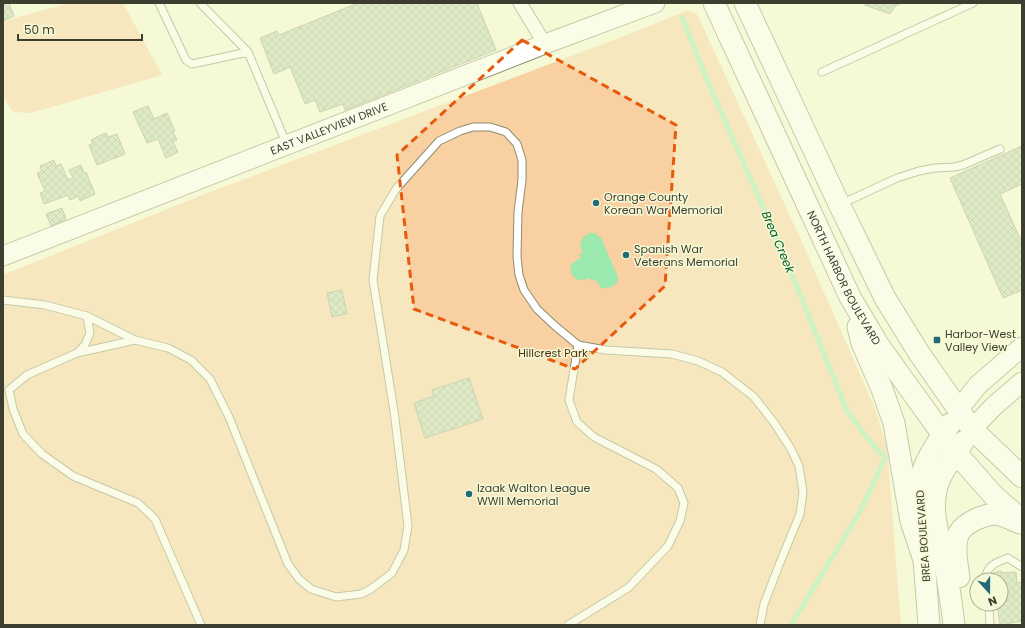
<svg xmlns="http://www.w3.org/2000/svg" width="1025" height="628" font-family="Poppins,sans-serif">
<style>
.green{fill:#f8d0a2}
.water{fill:#9ce9af}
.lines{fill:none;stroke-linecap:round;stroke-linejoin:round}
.stream{stroke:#9ce9af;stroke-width:5}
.building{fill:url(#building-cross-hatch);stroke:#95a687}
.lane-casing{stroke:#8c8e6d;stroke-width:9}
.street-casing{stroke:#8c8e6d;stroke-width:15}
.secondary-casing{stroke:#8c8e6d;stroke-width:21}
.primary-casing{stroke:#8c8e6d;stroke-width:23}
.lane{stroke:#fff;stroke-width:7}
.street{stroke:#fff;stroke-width:13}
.secondary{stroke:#fff;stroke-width:19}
.primary{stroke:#fff;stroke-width:21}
.marked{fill:none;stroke:#e8590c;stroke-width:3;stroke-dasharray:8 5;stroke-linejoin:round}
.poi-dot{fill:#226a77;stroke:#f6f9d5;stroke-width:1.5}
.labels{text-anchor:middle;stroke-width:3;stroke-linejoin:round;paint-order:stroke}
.street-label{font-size:11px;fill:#3d3e30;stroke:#f6f9d5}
.poi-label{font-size:11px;fill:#3d3e30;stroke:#f6f9d5;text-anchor:start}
.park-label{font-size:11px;fill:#473011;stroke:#f6f9d5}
.water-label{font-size:12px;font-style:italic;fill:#015e2b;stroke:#f6f9d5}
</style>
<defs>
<pattern id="building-cross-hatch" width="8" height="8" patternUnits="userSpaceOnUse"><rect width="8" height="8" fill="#c2d4b4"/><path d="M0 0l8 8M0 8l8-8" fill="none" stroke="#9fad93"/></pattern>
</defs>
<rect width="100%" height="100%" fill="#f6f9d5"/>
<!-- green -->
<path class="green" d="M70,3H123L162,75L31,113L13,112L3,96V21Z
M688,10L697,14L801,240L874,406L887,446L901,625H3V275L205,194L645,28Z"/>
<!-- water -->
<path class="water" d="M590,233H595L601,238L618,277V281C614,287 608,289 601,288L595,279L592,281L590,278C586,279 583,280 579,280C573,279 568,270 572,264C574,261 578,259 581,258L579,254L583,253L580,245C582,239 584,235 590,233Z"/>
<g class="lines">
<!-- stream -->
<path class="stream" d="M682,18L708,82L787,262L847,411L868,439L885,458L861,510L791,625"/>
</g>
<!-- building -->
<path class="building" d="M3,3H9L14,16L3,21Z
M358,3H477L496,50L345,110L343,104L320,112L315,100L305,104L290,67L274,74L260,38L277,31L279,35Z
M864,3H902L895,6L890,14L865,5Z
M148,106L154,119L167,113L175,131L173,132L177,140L173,142L178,152L166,158L158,139L147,143L133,112Z
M106,133L108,137L117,134L125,154L97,165L89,145L93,143L91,140L96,138V137Z
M1022,146V184L1000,194L1022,243V290L1003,298L950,178Z
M54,160L56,166L61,164L68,180L73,178L69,170L81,165L84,173L86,172L95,194L80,201L78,196L70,200L68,195L44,204L40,193L45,191L37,173L42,171L40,166Z
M62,208L66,219L51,226L46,214Z
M342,290L347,314L332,317L327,293Z
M469,378L483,419L425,438L414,403L434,396L432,390Z
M1001,571V573L1016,572L1017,583L1022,582V621L1000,625L997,604H1001V580H994L993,573Z"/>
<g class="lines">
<defs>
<path id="lane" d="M159,3L186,60L192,64L248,52
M200,3L248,52L287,145
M822,72L973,3
M841,203L852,199L897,178L919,171L935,168L954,167L963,165L1000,149
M3,300L45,305L87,316L135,340
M77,353L85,345L90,333L87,316
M986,580C985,566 997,562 1008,558L1022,567
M989,604L990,625
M201,625L155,519L138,503L73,476L42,454L23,434L13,409L9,390L27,375L77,353L135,340L168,348L191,360L210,379L229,417L288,564L299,579L311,589L336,597L361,594L371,589L392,573L404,550L408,526L394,411L373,280L380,216L396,189L439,141L460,131L473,127H490L506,132L517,144L522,160V180L518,212L517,257L519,275L524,290L537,309L554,325L578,345L606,350L672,354L698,361L722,372L754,397L775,424L791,449L799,466L803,492L800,514L779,565L764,604L760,625
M568,625L628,588L668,546L680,521L684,503L678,488L656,469L594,437L577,422L569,400L578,345"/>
<path id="street" d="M520,3L545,44"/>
<g id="secondary">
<path id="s1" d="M3,256L545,44L655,3"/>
<path d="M958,410L978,385L1022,347"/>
<path d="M972,429L994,406L1022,382"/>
</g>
<g id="primary">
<path id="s2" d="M714,3L850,297L879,346L956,453L994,496L1022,520"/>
<path d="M745,3L839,204L885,298L919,353L972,429L1022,477"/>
<path d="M858,327L862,343L882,389L894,423L911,521L924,560"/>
<path d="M920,513C919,501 918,488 921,476C927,457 939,440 950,424"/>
<path d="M923,546L929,625"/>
<path d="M959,577C957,565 953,544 959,533C964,523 989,511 1000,515C1007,516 1013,521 1020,523"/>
<path d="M954,625C952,605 948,584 945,564C939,535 927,504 941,476C946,466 957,452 963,442"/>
</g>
</defs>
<!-- lane casing -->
<use href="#lane" class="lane-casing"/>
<!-- street casing -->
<use href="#street" class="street-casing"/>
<!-- secondary casing -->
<use href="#secondary" class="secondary-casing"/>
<!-- primary casing -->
<use href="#primary" class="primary-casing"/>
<!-- lane -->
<use href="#lane" class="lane"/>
<!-- street -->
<use href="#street" class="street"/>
<!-- secondary -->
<use href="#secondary" class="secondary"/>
<!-- primary -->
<use href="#primary" class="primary"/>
</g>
<!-- marked area -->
<path d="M0 0H1025V628H0ZM522,40L676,125L665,286L575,369L414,309L397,155Z" fill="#f6f9d5" fill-opacity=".55" fill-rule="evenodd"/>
<path class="marked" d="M522,40L676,125L665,286L575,369L414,309L397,155Z"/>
<!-- markers -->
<g class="poi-dot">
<circle cx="596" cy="203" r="4"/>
<circle cx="626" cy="255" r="4"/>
<rect x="933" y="336" width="8" height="8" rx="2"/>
<circle cx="469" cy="494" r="4"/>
</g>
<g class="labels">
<!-- street labels -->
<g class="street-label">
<text dy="4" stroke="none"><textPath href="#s1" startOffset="350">EAST VALLEYVIEW DRIVE</textPath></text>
<text dy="4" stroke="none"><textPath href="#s2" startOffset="304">NORTH HARBOR BOULEVARD</textPath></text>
<text transform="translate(923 536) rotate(-94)" y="4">BREA BOULEVARD</text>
</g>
<!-- poi labels -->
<g class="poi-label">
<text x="604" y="201">Orange County<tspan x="604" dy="13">Korean War Memorial</tspan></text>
<text x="634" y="253">Spanish War<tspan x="634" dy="13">Veterans Memorial</tspan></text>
<text x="945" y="338">Harbor-West<tspan x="945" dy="13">Valley View</tspan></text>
<text x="477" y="492">Izaak Walton League<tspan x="477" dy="13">WWII Memorial</tspan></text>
</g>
<!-- park labels -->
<g class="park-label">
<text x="553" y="357">Hillcrest Park</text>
</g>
<!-- water labels -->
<g class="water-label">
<text transform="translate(778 242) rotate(67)" y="4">Brea Creek</text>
</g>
</g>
<!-- border -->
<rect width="1025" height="628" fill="none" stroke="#3d3e30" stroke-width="8"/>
<!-- north arrow -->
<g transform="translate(989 592) rotate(159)"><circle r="19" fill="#f6f9d5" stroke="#acae93"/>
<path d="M0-3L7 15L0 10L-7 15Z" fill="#226a77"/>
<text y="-6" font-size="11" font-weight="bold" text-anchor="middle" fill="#3d3e30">N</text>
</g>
<!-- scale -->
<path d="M18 34v6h124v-6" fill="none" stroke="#3d3e30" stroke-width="2"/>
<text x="24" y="34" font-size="12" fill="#3d3e30" stroke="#f6f9d5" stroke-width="3" paint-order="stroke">50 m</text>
</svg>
